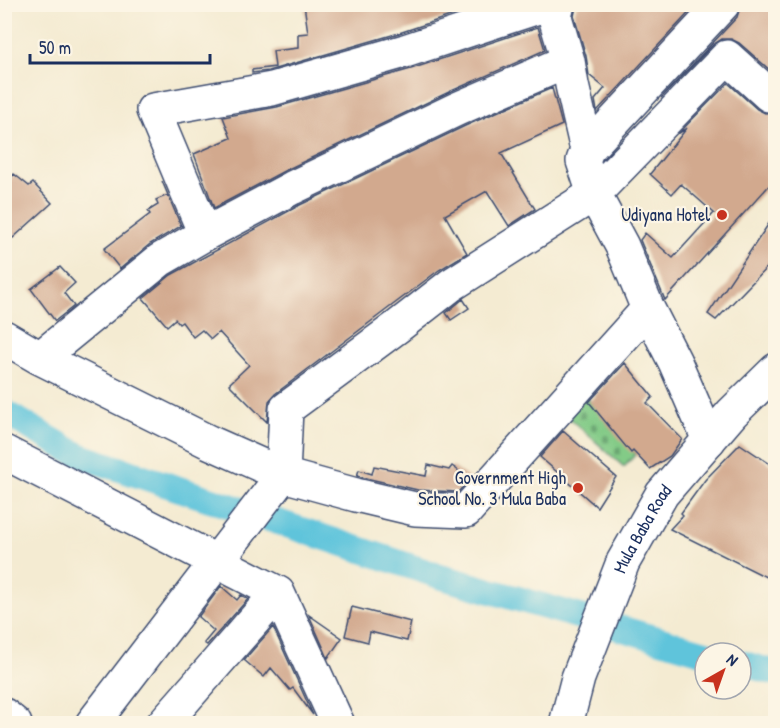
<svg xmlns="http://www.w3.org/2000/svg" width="780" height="728" font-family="'Patrick Hand',sans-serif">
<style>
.cemetery{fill:url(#cemetery-stones);stroke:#4f7d72;stroke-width:1.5}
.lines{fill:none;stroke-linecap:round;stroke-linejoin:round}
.canal{stroke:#5ec4db;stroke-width:26}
.building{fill:#d2a98e}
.minor-casing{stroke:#3c4b6f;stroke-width:36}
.major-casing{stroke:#3c4b6f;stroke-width:36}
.minor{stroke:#fff;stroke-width:33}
.major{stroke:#fff;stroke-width:33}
.poi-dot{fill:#c8321e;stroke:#fcf5e5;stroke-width:2}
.labels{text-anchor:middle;stroke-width:4.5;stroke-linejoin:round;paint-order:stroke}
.poi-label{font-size:18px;fill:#1b2f5e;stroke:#fcf5e5;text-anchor:end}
.street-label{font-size:18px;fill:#1b2f5e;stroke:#fcf5e5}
</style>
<defs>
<pattern id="cemetery-stones" width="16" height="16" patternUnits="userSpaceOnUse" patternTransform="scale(1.5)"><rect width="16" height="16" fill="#83cb87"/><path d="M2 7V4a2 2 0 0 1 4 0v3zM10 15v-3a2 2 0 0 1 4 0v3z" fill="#6aa572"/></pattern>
</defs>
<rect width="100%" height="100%" fill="#fcf5e5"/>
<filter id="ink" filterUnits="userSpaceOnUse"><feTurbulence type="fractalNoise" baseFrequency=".0167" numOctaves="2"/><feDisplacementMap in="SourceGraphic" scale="12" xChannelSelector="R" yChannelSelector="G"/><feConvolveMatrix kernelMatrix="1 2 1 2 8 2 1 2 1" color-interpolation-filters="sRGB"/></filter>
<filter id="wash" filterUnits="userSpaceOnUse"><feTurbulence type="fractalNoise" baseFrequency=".008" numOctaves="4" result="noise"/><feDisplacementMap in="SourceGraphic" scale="24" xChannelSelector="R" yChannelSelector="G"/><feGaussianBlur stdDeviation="1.35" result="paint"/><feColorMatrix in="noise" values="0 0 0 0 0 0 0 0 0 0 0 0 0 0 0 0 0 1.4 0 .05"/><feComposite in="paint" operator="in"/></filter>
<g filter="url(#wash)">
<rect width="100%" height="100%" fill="#f4ebd2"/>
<!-- cemetery -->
<path class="cemetery" d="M586,397L613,430L636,454L624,467L567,416Z"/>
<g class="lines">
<!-- canal -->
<path class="canal" d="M4,412L78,455L442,577L706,653
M741,663L776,673"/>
</g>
<g id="blocks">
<!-- building -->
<path class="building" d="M304,4H486L399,33L268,71L252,73V70L275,67L273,51L298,48V34L308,33Z
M579,4H697L597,111L595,100L605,88L589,75L586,56L574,16L576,7Z
M741,4H776V71H771L739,43L731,39H722L714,44L661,98L737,17Z
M538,27L545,50L449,92L284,171L214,208L194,154L231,138L223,117L277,107L411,69Z
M728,83L757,109L765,113L776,112V178L665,300L640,240L645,233L673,258L714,213L681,184L672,194L650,174L687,128L678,134Z
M552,88L562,125L501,153L535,209L509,226L487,191L445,215L467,253L439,270L275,394L269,401L267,422L229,384L249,365L219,332L211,339L202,330L193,337L182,322L179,324L175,319L167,326L143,298L171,275L300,205L465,126Z
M14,174L29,186L33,183L52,203L13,238L4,229V186Z
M162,181L181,226L150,244L120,269L104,249L150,214L148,211L158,205L156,200L168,195Z
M776,213V258L716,320L708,314Z
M60,267L75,283L64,293L74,306L55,321L31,289Z
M463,299L469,308L451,320L446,313Z
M625,363L653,397L647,403L682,439L670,456L650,469L633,451L631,453L589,402Z
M563,431L616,477L597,507L540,457Z
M740,444L776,468V566L768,578L670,529L683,515L681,513L705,480Z
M428,465L449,470L452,466L470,479L458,492L418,490L357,476L359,470L372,474L374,466L426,476Z
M221,586L237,600L241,595L248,599L207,645L204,643L214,631L198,617Z
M352,607L411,622L407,641L370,632L368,642L345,636Z
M309,615L342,638L328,658Z
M273,627L313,715L293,688L290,690L271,668L264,677L244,660Z"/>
</g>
</g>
<g filter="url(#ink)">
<use href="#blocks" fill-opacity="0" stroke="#3c4b6f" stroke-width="1.5"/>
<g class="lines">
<defs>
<path id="minor" d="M558,4L555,17L568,61L572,85L587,150L583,161L594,194L622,246L648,309L675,362L709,440
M587,150L723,4
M205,234L153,110L272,89L405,51L547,4
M4,337L40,358L209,442L283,475L356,495L415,509L466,511L648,309
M40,358L160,260L205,234L292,188L457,109L568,61
M4,452L278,593L338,724
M4,715L15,724
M92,724L283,475L286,409L397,327L451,285L594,194L727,57L769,95L776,89
M163,724L278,593"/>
<g id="major">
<path id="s1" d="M566,724L578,678L623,562L662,494L732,413L776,370"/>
</g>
</defs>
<!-- minor casing -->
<use href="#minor" class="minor-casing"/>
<!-- major casing -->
<use href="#major" class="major-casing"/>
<!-- minor -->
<use href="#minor" class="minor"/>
<!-- major -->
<use href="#major" class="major"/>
</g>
</g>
<!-- markers -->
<g class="poi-dot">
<circle cx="722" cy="215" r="6"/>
<circle cx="578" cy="488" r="6"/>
</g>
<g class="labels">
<!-- poi labels -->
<g class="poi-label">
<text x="710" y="221">Udiyana Hotel</text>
<text x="566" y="484">Government High<tspan x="566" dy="21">School No. 3 Mula Baba</tspan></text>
</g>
<!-- street labels -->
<g class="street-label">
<text dy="6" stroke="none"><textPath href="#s1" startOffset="210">Mula Baba Road</textPath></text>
</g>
</g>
<!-- margin -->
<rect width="780" height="728" fill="none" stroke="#fcf5e5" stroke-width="24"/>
<!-- north arrow -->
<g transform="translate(723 671) rotate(40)"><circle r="28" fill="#fcf5e5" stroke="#a2a6af" stroke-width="1.5"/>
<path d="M0-4.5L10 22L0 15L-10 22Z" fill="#c8321e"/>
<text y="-9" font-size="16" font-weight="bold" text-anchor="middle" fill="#1b2f5e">N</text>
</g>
<!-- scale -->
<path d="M30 54v9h180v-9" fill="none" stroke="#1b2f5e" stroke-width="3"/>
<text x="39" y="54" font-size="18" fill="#1b2f5e" stroke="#fcf5e5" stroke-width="4.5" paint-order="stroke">50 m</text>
</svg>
